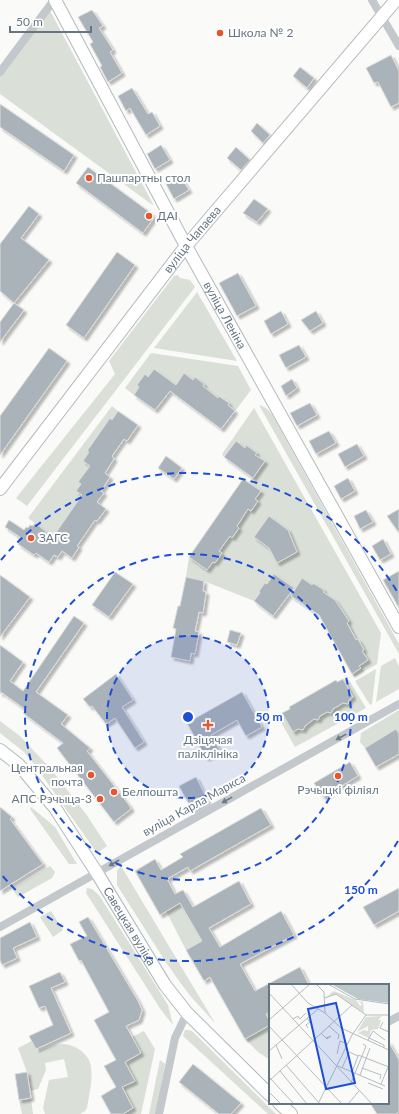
<svg xmlns="http://www.w3.org/2000/svg" width="399" height="1114" font-family="Lato,sans-serif">
<style>
.green{fill:#dadfd7}
.building{fill:#aab3b9;stroke:#dcdcda;filter:url(#shadow)}
.lines{fill:none;stroke-linecap:round;stroke-linejoin:round}
.secondary-casing{stroke:#b3babf;stroke-width:14}
.street{stroke:#c3c8cc;stroke-width:8}
.secondary{stroke:#fff;stroke-width:12}
.oneway{fill:#6a7a87}
.ring{fill:none;stroke:#1d4ed8;stroke-width:2;stroke-dasharray:7 5}
.poi-dot{fill:#e4572e;stroke:#fff;stroke-width:1.5}
.labels{text-anchor:middle;stroke-width:4;stroke-linejoin:round;paint-order:stroke}
.poi-label{font-size:12px;fill:#657683;stroke:#fff;text-anchor:start}
.street-label{font-size:12px;fill:#657683;stroke:#fff}
.inset-road{fill:none;stroke:#b5bdc2;stroke-width:1}
.view{fill:#1d4ed8;fill-opacity:0.15;stroke:#1d4ed8;stroke-width:2}
.inset-edge{fill:none;stroke:#657683;stroke-width:2}
.centre{fill:#1d4ed8;stroke:#fff;stroke-width:2}
.ring-label{font-size:12px;text-anchor:middle;font-weight:bold;fill:#1d4ed8;stroke:#fff;stroke-width:4;stroke-linejoin:round;paint-order:stroke}
</style>
<defs>
<filter id="shadow"><feDropShadow dx="3" dy="3" stdDeviation="1" flood-color="#0004"/></filter>
</defs>
<rect width="100%" height="100%" fill="#fafaf8"/>
<!-- green -->
<path class="green" d="M48,7L154,206L0,94V72Z
M178,275L180,278L190,280L195,287L27,506L16,498L115,374L109,361L174,276Z
M197,292L237,361L154,348Z
M151,353L238,366L251,390L235,411L228,405L229,403L220,396L218,398L184,373L176,385L154,369L148,377L145,375L137,385L139,387L134,395L125,388Z
M259,405C266,407 269,410 273,416L399,644V654Z
M112,406L118,411L112,420L110,418L87,450L89,452L83,461L92,468L87,470L79,482L81,484L76,491L85,497L55,538L28,518Z
M254,408L381,633L377,664L354,677L352,674L361,668L359,666L368,660L362,651L364,650L358,639L356,640L347,623L349,621L335,600L323,592L324,590L313,583L312,585L302,578L295,589L274,575L267,584L265,583L259,591L260,593L254,601L204,581L186,577L189,557L207,569L213,562L215,563L222,553L219,551L230,536L232,538L239,528L237,526L248,509L251,511L258,501L255,499L261,491L249,483L265,461L255,455L256,453L246,446L245,448L236,441L224,457L222,454Z
M395,658L399,667V689L376,702L381,666Z
M376,669L372,704L370,705L355,681Z
M343,679L349,680L366,708L295,747L277,715L282,713L293,732L298,729L303,730L305,726L314,719L318,720L320,716L327,712L331,713L333,709L353,697Z
M399,710V734L396,729L365,748L360,742L361,733Z
M0,721L20,736L50,768L86,814L107,846L97,853L34,764L24,752L0,733Z
M31,807L55,827L77,864H69L30,809Z
M50,866L55,872L52,878L18,897L12,889Z
M121,866L215,1023L192,998L182,985L165,961L117,885V871Z
M87,888L92,889L99,895L168,1005L173,1025L161,1010L86,893Z
M180,903L202,941L186,950L166,911Z
M51,911L63,930L53,937L40,917Z
M270,1025V1060L258,1052L245,1039Z
M185,1030H188L192,1031L276,1114H268L183,1036Z
M144,1031L155,1049L141,1114H123L133,1108L122,1087L135,1081L125,1062L141,1053L132,1037Z
M32,1041L37,1052C52,1045 65,1039 80,1050C86,1055 90,1059 91,1067C93,1080 89,1095 87,1108L85,1111L80,1114H45L43,1108L49,1080L68,1077L64,1059L45,1063L46,1070L38,1089L30,1091L27,1072L18,1048Z
M160,1060L165,1064L156,1114H149Z
M31,1098L33,1114H22L19,1100Z"/>
<!-- building -->
<path class="building" d="M92,10L103,26L99,28L113,50L110,52L122,73L108,82L100,67L102,66L90,44L93,42L78,17Z
M391,55L399,71V103L391,107L378,82L374,83L366,68Z
M300,67L314,78L307,88L293,76Z
M132,88L148,114L152,112L160,126L146,135L130,108L126,111L118,96Z
M0,104L74,155L64,171L0,127Z
M257,123L270,135L263,143L251,131Z
M161,145L170,160L155,169L147,154Z
M236,147L250,160L241,170L227,158Z
M88,167L155,216L143,233L76,183Z
M180,176L189,190L174,199L166,184Z
M254,199L268,209L257,222L243,213Z
M29,206L39,214L21,238L49,260L14,303L0,291V244Z
M117,252L135,265L84,338L66,325Z
M238,273L256,306L237,316L219,283Z
M14,303L24,310L0,342V322Z
M281,311L288,324L271,334L264,321Z
M316,311L323,323L310,331L301,320Z
M299,345L306,357L286,368L279,355Z
M49,348L67,361L0,455V416Z
M154,369L176,385L184,373L193,380L195,377L204,384L203,386L218,398L219,396L229,403L228,405L235,411L221,429L170,391L155,410L134,395L139,387L137,385L145,374L148,377Z
M292,379L297,388L286,396L281,386Z
M310,403L317,415L297,426L290,413Z
M118,411L138,425L127,441L124,439L112,456L114,459L105,473L110,477L101,491L104,493L97,502L106,509L97,521L95,520L77,546L79,547L72,558L62,551L58,557L54,555L49,562L36,553L34,555L18,544L20,541L18,539L20,537L5,527L9,520L24,530L26,527L28,528L30,525L33,526L35,523L53,537L82,495L76,491L81,484L78,482L90,466L83,461L89,452L87,451L110,418L112,420Z
M329,431L336,443L316,454L309,441Z
M236,441L245,448L246,445L257,453L255,455L265,461L253,478L224,457Z
M357,444L364,456L345,467L338,454Z
M166,456L182,468L174,479L158,468Z
M348,478L355,491L341,499L334,486Z
M243,479L261,491L255,499L258,501L251,511L248,509L237,526L239,528L232,538L230,536L219,551L222,553L215,563L213,562L207,570L189,557Z
M399,509V533L387,516Z
M366,510L373,522L360,529L354,516Z
M269,516L288,530L297,552L277,563L269,548L254,537Z
M383,539L391,554L380,560L372,546Z
M399,571V608L383,580Z
M115,572L133,584L109,617L92,605Z
M274,574L294,588L273,616L254,601L260,593L259,591L265,583L267,584Z
M0,575L30,597L0,637Z
M186,577L204,581L203,591L206,592L203,613L199,612L195,631L199,632L195,654L191,653L190,661L171,657L176,629L173,628L178,606H180Z
M302,578L312,585L313,583L324,590L323,592L335,600L349,621L347,623L356,640L358,639L364,650L362,651L368,660L359,666L361,668L352,674L319,615L291,596Z
M74,616L84,623L36,692L68,715L61,724L90,748L87,751L129,805L131,809L114,822L57,748L63,743L23,713L26,710L1,692L0,694V645L23,662L10,681L23,691Z
M230,630L241,633L237,645L227,642Z
M116,674L133,700L122,707L144,742L135,748L115,718L106,724L92,706L90,707L83,699Z
M343,679L353,697L349,700L348,704L343,703L333,709L331,713L327,712L320,716L318,720L314,719L305,726L303,730L298,729L293,732L282,713L290,709L289,707L336,680L337,682Z
M242,692L262,727L246,736L237,720L211,735L220,751L206,758L187,723Z
M396,729L399,734V754L376,767L365,748Z
M350,762L358,776L323,797L314,783Z
M196,777L208,801L192,810L179,786Z
M0,807L12,817L10,819L43,864L0,891Z
M261,808L271,825L190,871L188,867L167,879L175,894L183,890L193,907L239,881L251,904L209,928L220,947L281,911L294,935L240,964L255,991L300,967L309,985H270V1012L266,1014L270,1022V1025L245,1039L210,977L204,981L186,950L202,941L180,903L160,915L135,871L155,859L161,870L183,857L180,854Z
M399,888V911L374,925L363,907Z
M88,917L138,1001L142,1010L139,1020L126,1026L141,1053L125,1062L135,1081L122,1087L133,1108L123,1114H111L101,1096L116,1087L104,1066L116,1060L94,1020L109,1012L81,960L79,961L70,944L87,936L79,922Z
M30,922L37,937L13,948L17,958L2,965L0,960V938Z
M60,972L65,982L51,988L71,1033L36,1049L29,1036L53,1025L45,1006L39,1008L29,986Z
M388,1041L399,1060V1112L396,1114H377L370,1103H388Z
M193,1064L241,1103L231,1114H219L179,1082Z
M27,1072L31,1098L19,1100L15,1074Z"/>
<g class="lines">
<defs>
<g id="secondary">
<path id="s1" d="M55,0L186,246L399,627"/>
<path id="s2" d="M0,489L186,246L396,0"/>
<path id="s3" d="M0,750L19,765L55,808L97,873L165,985L187,1013L270,1095"/>
<path d="M279,1103L291,1114"/>
</g>
</defs>
<!-- secondary casing -->
<use href="#secondary" class="secondary-casing"/>
<!-- street -->
<path class="street" d="M372,0L399,46
M0,72L54,0
M0,927L399,704
M388,1022L399,1016
M159,1114L175,1038L187,1013"/>
<!-- secondary -->
<use href="#secondary" class="secondary"/>
</g>
<!-- one-way arrows -->
<defs><path id="oneway-solid" d="M-6-.8H1V-3.2L6.5 0L1 3.2V.8H-6Z"/></defs>
<g class="oneway">
<use href="#oneway-solid" transform="translate(341 737) rotate(151)"/>
<use href="#oneway-solid" transform="translate(227 800) rotate(151)"/>
<use href="#oneway-solid" transform="translate(114 863) rotate(150)"/>
</g>
<!-- distance rings -->
<circle cx="188" cy="717" r="81" fill="#1d4ed8" fill-opacity=".12"/>
<g class="ring">
<circle cx="188" cy="717" r="81"/>
<circle cx="188" cy="717" r="163"/>
<path d="M398 841A244 244 0 0 1 1 874M1 560A244 244 0 0 1 398 593"/>
</g>
<!-- markers -->
<g class="poi-dot">
<circle cx="220" cy="33" r="4"/>
<circle cx="89" cy="178" r="4"/>
<circle cx="149" cy="216" r="4"/>
<circle cx="31" cy="538" r="4"/>
<path d="M206 719h4v4h4v4h-4v4h-4v-4h-4v-4h4z"/>
<circle cx="91" cy="775" r="4"/>
<circle cx="338" cy="776" r="4"/>
<circle cx="114" cy="792" r="4"/>
<circle cx="100" cy="799" r="4"/>
</g>
<g class="labels">
<!-- poi labels -->
<g class="poi-label">
<text x="228" y="37">Школа № 2</text>
<text x="97" y="182">Пашпартны стол</text>
<text x="157" y="220">ДАІ</text>
<text x="39" y="542">ЗАГС</text>
<text x="208" y="744" text-anchor="middle">Дзіцячая<tspan x="208" dy="14">паліклініка</tspan></text>
<text x="83" y="772" text-anchor="end">Центральная<tspan x="83" dy="14">почта</tspan></text>
<text x="338" y="794" text-anchor="middle">Рэчыцкі філіял</text>
<text x="122" y="796">Белпошта</text>
<text x="92" y="803" text-anchor="end">АПС Рэчыца-3</text>
</g>
<!-- street labels -->
<g class="street-label">
<text dy="4" stroke="none"><textPath href="#s2" startOffset="315">вуліца Чапаева</textPath></text>
<text dy="4" stroke="none"><textPath href="#s1" startOffset="358">вуліца Леніна</textPath></text>
<text transform="translate(194 805) rotate(-29)" y="4">вуліца Карла Маркса</text>
<text dy="4" stroke="none"><textPath href="#s3" startOffset="220">Савецкая вуліца</textPath></text>
</g>
</g>
<!-- overview -->
<g transform="translate(269 984)">
<rect width="120" height="120" fill="#fafaf8"/>
<path d="M65,7L87,16L91,22L93,20L89,17L94,18L95,29L67,10L57,13ZM113,32L109,36H112L109,45L102,46L100,54L89,49L95,46L99,47V42L88,48L97,33Z" fill="#dadfd7"/>
<path d="M62,0H120V19L89,15Z" fill="#bbc7cb"/>
<path class="inset-road" d="M22,0L39,19L56,29L72,44L120,66M47,0L55,8L56,29M59,0L86,15L120,20M0,9L103,120M56,14L67,10L97,31H120M38,34L41,38L37,41L39,44M24,35L29,32L31,35L37,29M0,36L41,0M114,38L111,44L120,48M0,42L73,120M60,42L70,51L69,55M52,49L58,55L62,52L57,54M100,54L115,61V63M99,56L104,47L116,56M7,61L13,75M0,67L49,25M68,70L71,57L79,60M89,71L120,83M17,81L50,119M69,82L116,102M73,84L80,68L89,72L83,88M93,84L112,91L111,95M11,87L38,120M91,91L101,64M0,93L25,120M0,97L83,21M82,99L97,62L94,60M99,99L114,105M112,100L119,83M0,108L12,120M49,120L83,51L97,31M79,120L90,107"/>
<path class="view" d="M67,19L86,99L57,105L39,25Z"/>
<rect width="120" height="120" class="inset-edge"/>
</g>
<circle cx="188" cy="717" r="6" class="centre"/>
<g class="ring-label">
<text x="269" y="721">50 m</text>
<text x="351" y="721">100 m</text>
<text x="361" y="894">150 m</text>
</g>
<!-- scale -->
<path d="M10 26v6h81v-6" fill="none" stroke="#657683" stroke-width="2"/>
<text x="16" y="26" font-size="12" fill="#657683" stroke="#ffffff" stroke-width="3" paint-order="stroke">50 m</text>
</svg>
